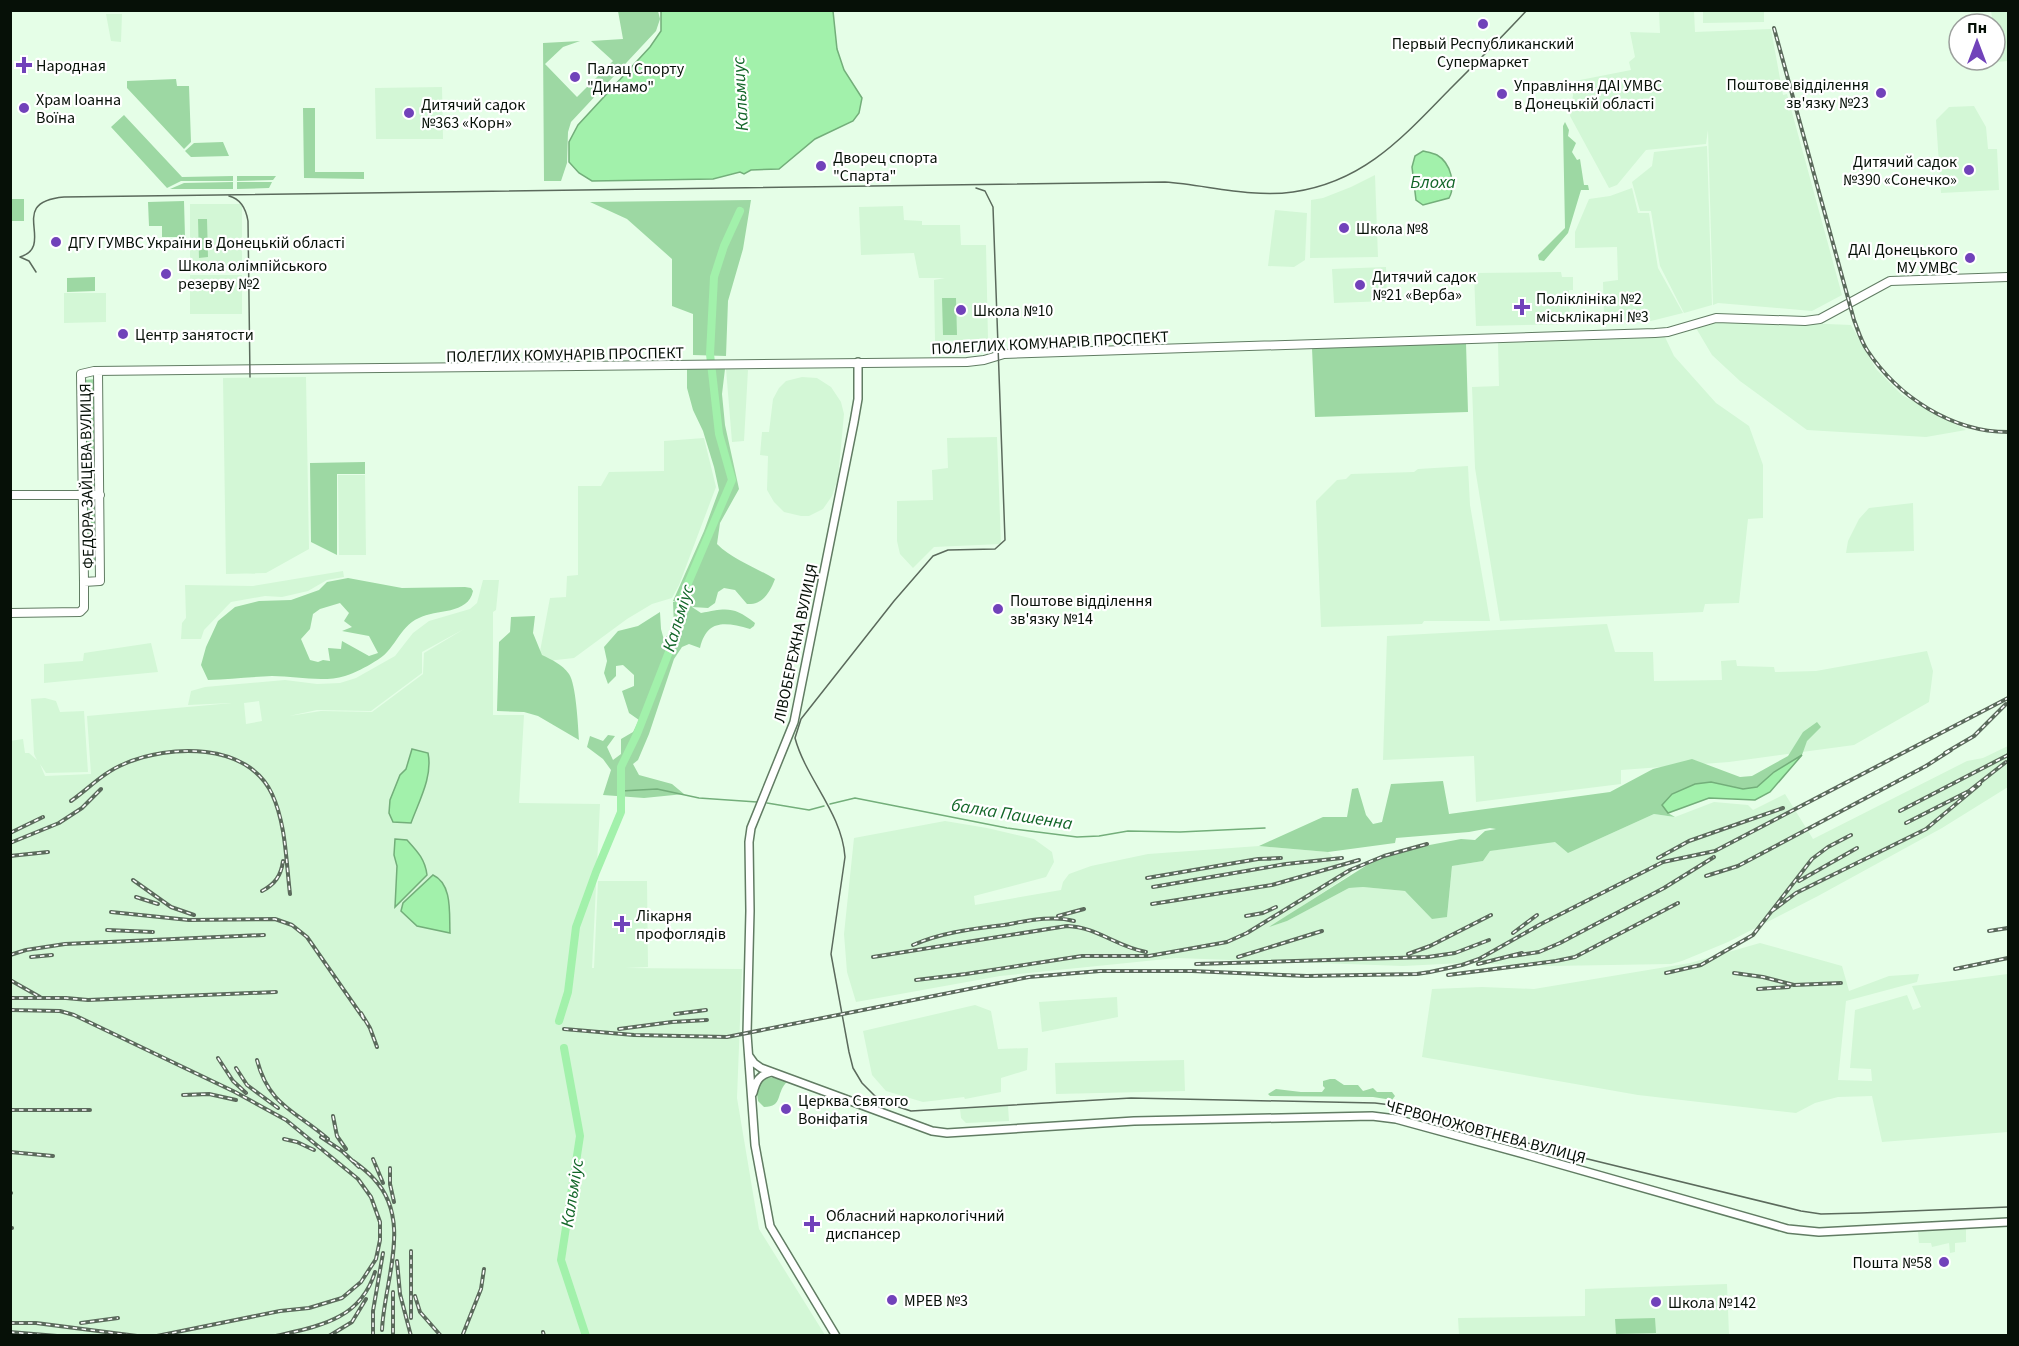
<svg xmlns="http://www.w3.org/2000/svg" width="2019" height="1346" font-family="'Source Sans 3',sans-serif">
<style>
.built{fill:#d3f7d6;fill-rule:evenodd}
.green{fill:#9dd8a3;fill-rule:evenodd}
.water{fill:#a2f1ab;stroke:#73ae7a;stroke-width:1.5}
.lines{fill:none;stroke-linecap:round;stroke-linejoin:round}
.stream{stroke:#73ae7a;stroke-width:1.5}
.river{stroke:#a2f1ab;stroke-width:8}
.secondary-casing{stroke:#617c63;stroke-width:10}
.primary-casing{stroke:#617c63;stroke-width:10}
.secondary{stroke:#fff;stroke-width:7}
.primary{stroke:#fff;stroke-width:8}
.tram{stroke:#5b6a5c;stroke-width:1.5}
.rail-casing{stroke:#5b6a5c;stroke-width:4}
.rail{stroke:#fff;stroke-width:1.5;stroke-dasharray:4.5;stroke-linecap:butt}
.poi-dot{fill:#7142ba;stroke:#fff;stroke-width:2}
.labels{text-anchor:middle;stroke-width:4.5;stroke-linejoin:round;paint-order:stroke}
.poi-label{font-size:16px;fill:#061007;stroke:#fff;text-anchor:start}
.street-label{font-size:16px;fill:#061007;stroke:#fff}
.water-label{font-size:18px;font-style:italic;fill:#126628;stroke:#fff}
</style>
<rect width="100%" height="100%" fill="#e5fee7"/>
<!-- built -->
<path class="built" d="M1659,11H1694L1695,32L1771,29L1783,95L1787,94L1842,295L1812,311L1718,303L1713,305L1708,130L1706,144L1646,150L1617,185L1609,188L1570,116L1575,81L1631,70L1629,62L1635,57L1630,32L1660,33Z
M1703,11H1764V22L1703,23Z
M1991,11H2008V61L1996,62L1995,24H1993Z
M106,14H122L121,42L111,41Z
M442,87L443,139H376L375,88Z
M1974,106L1986,127L1988,149H1997L1999,190L1941,193L1936,120L1949,107Z
M1707,146L1712,305L1684,313L1660,266L1651,211H1640L1632,182L1652,166L1654,152Z
M1375,175L1378,257L1310,258L1311,200L1323,198L1351,187Z
M1632,188L1638,213H1649L1658,268L1683,313L1651,321L1604,320L1603,282L1618,280L1617,247L1575,248V232L1589,199L1610,196Z
M190,204H242V266H190Z
M903,206L904,220L922,221V225H960L961,245H986L988,340L935,341L934,280L945,278H919L914,253L861,255L859,207Z
M1275,210L1307,213L1305,260L1294,267L1268,266Z
M1386,267L1387,301L1334,303L1332,269Z
M1561,272L1562,277H1573V290H1569L1570,324L1476,326L1474,273Z
M190,275H242V314H190Z
M64,293H106V322L64,323Z
M1726,320L1851,325L1876,369L1902,395L1966,430L1926,437L1807,430L1740,381L1712,355L1696,328Z
M1665,337L1674,356L1716,403L1749,426L1763,465V518L1748,519L1739,603L1705,604L1703,612L1500,621L1475,468L1472,387L1499,386L1498,342Z
M726,369L748,370L744,441L732,442Z
M306,377L309,549L266,573L226,574L223,378Z
M802,377L817,378L831,387L841,402L844,414L838,478L832,496L823,509L809,516H801L784,512L774,502L767,490L768,456L760,455L762,432H769L773,399L779,388L786,381Z
M997,437L1001,544L934,547L913,568L900,554L897,541V501L933,500L932,470L948,468L947,438Z
M704,438L716,487L679,585L672,598L652,604L627,619L574,658L538,662L550,598L566,597L567,576L578,575V486H601L609,472L664,471V441Z
M1468,466L1470,505L1490,621H1424L1422,624L1321,627L1316,501L1337,480L1346,479L1351,474L1414,472L1418,469Z
M338,475H365L366,555H339Z
M1913,503L1914,551L1846,553L1848,541L1859,519L1869,508Z
M343,571L344,577L327,580L308,591L282,597L265,596L231,602L204,630L201,639H181L182,623L186,618L185,585L253,586Z
M483,580H499L496,610L493,612V715H524L519,803L600,804L592,968H594L598,881H647L648,967L625,968L742,969L737,1098L759,1229L825,1335H11L10,741L23,739L25,753H29L37,760L34,754L31,699L45,698L56,701L60,712L84,711L88,772L46,773L40,764L45,776L91,774L87,716L232,703L188,705L191,691L205,687L285,680L317,684L340,683L356,678L395,656L413,633L429,621L470,609L477,603ZM464,629L424,653L423,674L372,712L321,711L289,716L317,710L371,711L422,673V652ZM259,701L262,721L246,724L244,703Z
M1607,624L1615,652H1653L1654,681L1722,680L1721,661L1736,660L1737,666L1774,667L1775,672L1816,671L1927,651L1933,671L1929,702L1854,745L1729,762L1621,770V784L1476,802L1474,756L1383,760L1387,636Z
M151,643L158,672L44,683V664L83,661L84,653Z
M2008,746V787L1942,828L1818,896L1728,942L1682,961L1671,964L1550,966L1463,963L1403,966L1176,958L1000,976L856,1002L847,972L844,934L854,838L945,821L987,828L1034,839L1052,852L1054,862L1046,877L974,896L975,905L1061,890L1063,882L1069,874L1091,866L1148,854L1259,846L1328,852L1351,874L1272,926L1287,921L1349,888L1363,887L1405,891L1447,917L1452,866L1483,861L1490,851L1555,841L1579,848L1654,814L1675,817L1714,802L1748,805L1753,810L1785,794L1813,839L1967,761L1983,758Z
M1760,943L1842,966L1849,991L1889,976L1919,974L1917,982L1846,1001L1838,1080L1872,1081L1871,1069L1850,1068L1855,1010L1907,995L1913,1010L1921,1007L1912,986L2008,974V1132L1882,1142L1872,1096L1838,1097L1815,1103L1796,1113L1638,1095L1422,1057L1432,989L1482,987L1534,989L1690,963Z
M1117,997L1118,1017L1042,1032L1039,1002Z
M975,1005L991,1011L998,1049L1028,1048L1027,1070L1001,1078V1092L965,1099L964,1097L923,1102L886,1091L872,1075L863,1031Z
M1184,1060L1185,1091L1056,1094L1055,1063Z
M1008,1106L1009,1121L966,1123L961,1118L960,1109Z
M1966,1229V1242L1955,1243V1252L1950,1253L1949,1243L1932,1247L1931,1243H1919L1918,1232Z
M1727,1284L1729,1335H1459L1458,1318L1585,1316V1289Z"/>
<!-- green -->
<path class="green" d="M618,11H658L660,19L656,31L571,122L568,132L567,163L561,181H544L543,43L580,41L563,47L545,64L577,97L613,61L591,41L623,39Z
M176,79L177,86H189L191,142L184,149L127,88V81Z
M303,108H315V172H364V179L304,178Z
M124,115L182,177L233,176V181H181L167,188L111,127Z
M1565,122L1569,130L1568,136L1576,143L1572,152L1577,160L1580,159L1584,185H1588L1589,190H1581L1568,233L1544,261L1539,260L1538,255L1565,228L1563,126Z
M223,142L229,156L191,157L185,151L194,143Z
M237,176H276L273,180L237,181Z
M233,182V189H170L184,183Z
M237,182H272L269,188L237,189Z
M10,199H24V221H11Z
M751,200L743,249L728,301L726,356L693,355V314L672,306V259L627,219L590,202Z
M184,201L185,237H162V226H149L148,202Z
M198,219H207L208,257L199,258Z
M95,277V291L67,292V278Z
M942,298H956L957,335H943Z
M1466,343L1468,412L1315,417L1312,348Z
M687,369H725L722,394L725,425L739,489L720,523L717,544C733,560 755,567 775,579C770,592 763,605 747,604L735,590L724,588L718,592L715,603L708,608L692,607L701,613C726,608 734,606 755,623L754,626L750,629C725,622 707,619 700,648L689,644L682,647L674,659L649,734L638,760L633,764L639,775L672,784L684,794L644,798L603,795L611,770L603,759L587,747L590,736L603,741L608,735L615,736L607,747L613,760L621,754V739L633,732L639,720L629,713L622,691L634,686V675L623,665L616,666V676L608,684L604,673L607,661L604,647L618,631L638,626L660,612L661,629L664,640L674,626L673,602L676,601H673L704,531L719,490L714,467L703,431L693,410L687,388Z
M97,379L98,492H85L84,380Z
M365,462V474H337V555L311,542L310,463Z
M86,498H97L98,565H86Z
M348,578L402,588L465,587L471,588L473,591C468,615 436,609 419,618C398,627 396,651 374,662C366,667 355,673 345,676C322,683 296,676 272,676C251,677 229,679 208,680L201,665L206,647L218,621L235,607L259,601L291,600L319,590L327,582ZM340,603L349,613L344,621L352,627L342,631L369,636L378,653L369,656L342,641L341,649L328,648L330,661L323,660L318,662L310,660L301,639L310,629L313,614L320,609Z
M535,616L533,633L542,655C552,660 562,664 569,674C576,684 578,725 579,740L538,716L524,712L497,711L499,642L510,632L511,617Z
M1817,722L1821,727L1807,741L1802,755L1774,772L1757,787L1743,789L1711,782L1668,813L1675,817L1654,814L1568,853L1555,842L1490,851L1483,861L1452,866L1447,917L1432,919L1405,891L1363,887L1349,888L1287,921L1269,927L1375,860L1395,852L1419,847L1461,839L1475,840L1485,831L1496,829L1490,828L1469,832L1396,838L1395,843L1328,852L1259,846L1323,817H1347L1352,789L1358,788L1366,815L1373,824L1382,822L1391,784L1443,781L1449,814L1610,792L1653,769L1692,759L1740,777L1752,776L1788,756L1803,732Z
M769,1077L788,1081C775,1092 784,1107 764,1107L758,1101C756,1091 757,1080 769,1077Z
M1330,1079H1335L1344,1085H1358L1363,1091L1373,1088L1377,1092H1392L1395,1096L1392,1100L1373,1097L1270,1096L1268,1094L1276,1089L1301,1092H1322L1325,1088L1323,1086V1081Z
M1655,1318L1656,1333L1616,1334L1615,1319Z"/>
<!-- water -->
<path class="water" d="M661,11H833L837,49L844,70L862,98L859,113L853,121L815,139L779,169L751,170L744,174L740,172L713,179L592,181L579,173L569,162V142L578,125L650,47L661,31Z
M1423,151C1427,152 1433,153 1437,155C1451,163 1456,185 1449,198L1423,205L1416,200L1412,167L1415,156Z
M412,749L428,753C433,776 419,801 411,823L393,822L389,813L390,800L400,775L406,769Z
M1802,755L1770,792L1755,800L1709,798L1668,813L1662,805L1672,794L1695,784L1711,782L1743,789L1757,787L1774,772Z
M395,839L407,840C417,851 425,859 427,875L395,907L397,866L394,855Z
M433,875C453,884 449,915 450,933L417,926L401,911L403,903Z"/>
<g class="lines">
<!-- stream -->
<path class="stream" d="M621,791L657,789L699,798L757,802
M767,803L809,810L824,806
M830,804L855,798L1007,828L1077,837L1099,836L1128,831L1180,832L1265,828"/>
<!-- river -->
<path class="river" d="M559,1021L568,992L576,927L596,872L621,812V767L637,734L681,621L680,602L732,480L719,434L710,354L714,277L724,246L740,211
M564,1048L580,1136L561,1260L586,1336"/>
<defs>
<path id="secondary" d="M749,1056L754,1063L761,1068L932,1131L947,1133L1134,1121L1372,1116L1396,1119L1531,1156L1788,1229L1819,1232L2008,1222
M753,1093C756,1081 759,1075 771,1072
M836,1336L770,1226L755,1145L747,1034L750,911L749,842L751,828L794,722L854,422L858,399V362"/>
<path id="primary" d="M10,495H100
M84,582L81,374L94,371L967,362L984,360L1004,354L1655,333L1668,332L1716,318L1805,321L1820,319L1890,281L2008,277
M10,613L80,612L84,608V582L100,581L98,371"/>
</defs>
<!-- secondary casing -->
<use href="#secondary" class="secondary-casing"/>
<!-- primary casing -->
<use href="#primary" class="primary-casing"/>
<!-- secondary -->
<use href="#secondary" class="secondary"/>
<!-- primary -->
<use href="#primary" class="primary"/>
<!-- tram -->
<path class="tram" d="M976,188L985,191L993,207L1005,540L995,549L948,550L933,556L894,601L801,719L795,738C806,779 842,813 845,857L831,954L849,1052L853,1068L862,1083L875,1096L889,1104L911,1111L1131,1098L1375,1103L1399,1106L1559,1152L1801,1211L1821,1214L1861,1213L2008,1207
M229,196C241,199 246,209 248,221L250,377
M20,257C57,245 5,202 64,197L1165,182C1207,185 1251,198 1293,192C1364,182 1403,137 1450,89C1476,63 1502,37 1527,10
M20,257L29,261L36,272"/>
<defs>
<path id="rail" d="M1774,28L1854,320C1858,330 1861,341 1867,350C1898,397 1952,432 2008,432
M1945,753L1974,736L2006,704
M71,801C88,789 104,772 124,764C169,744 248,742 272,794C286,824 286,861 290,894
M1900,811L2008,755
M1906,823L1969,791L2006,762
M10,833L43,817
M10,843L59,823L82,808L101,789
M10,856L48,852
M1658,858L1689,841L1783,808
M1706,876L1738,866L1926,766L1951,750
M1147,878L1258,859L1281,858
M133,880L171,907L194,915
M1799,881L1857,848
M1153,887L1286,864L1342,858
M262,891C275,884 281,876 283,861
M136,897L158,904
M1152,904L1272,885L1359,860
M1772,911L1796,893L1926,829L1980,784
M111,912L189,920L275,919L292,925L307,937L364,1019
M1058,916L1084,909
M1246,916L1263,913L1276,907
M107,930L153,932
M1989,931L2008,928
M1513,933L1537,915
M913,945C942,932 973,929 1004,925C1027,921 1052,915 1074,921
M1408,954L1430,946L1491,915
M10,955L26,950L65,944L264,935
M1513,956L1539,952L1560,943L1664,888L1714,857
M31,957L52,955
M873,957L1067,926C1097,927 1117,947 1146,952
M1238,957L1322,931
M1196,964L1428,957L1455,953L1489,940
M1478,964L1522,953
M1955,969L2008,958
M1666,973L1701,965L1753,935L1812,859L1828,847L1851,835
M1734,973L1763,977L1794,985L1841,983
M1448,975L1556,961L1575,957L1678,903
M10,980L40,997
M916,980L966,974L1082,956H1149L1227,942L1247,933L1350,870L1384,856L1427,844
M1758,989L1789,987
M10,998H66L88,1000L276,992
M10,1010L60,1011L74,1015L235,1092L286,1120L358,1179L371,1197L380,1222V1240L376,1259L361,1282L342,1298L309,1308L280,1311L157,1336
M361,1013L370,1028L377,1047
M675,1014L706,1010
M564,1029L634,1035L727,1037L1029,977L1100,971H1192L1307,976L1417,974L1430,972L1462,965L1479,959L1541,924L1663,862L1715,851L2008,698
M619,1029L672,1022L707,1020
M218,1058L233,1081L246,1093
M257,1060C269,1106 296,1111 328,1139
M236,1068L247,1085L278,1108
M183,1095L209,1094L236,1100
M10,1110H90
M333,1116L337,1136L346,1149
M321,1137L342,1151L359,1167
M284,1139L297,1142L314,1150
M10,1152L53,1156
M373,1159L383,1183
M353,1161C360,1166 368,1172 374,1179C413,1220 384,1281 382,1330
M390,1168V1184L394,1202
M10,1193H11
M10,1228H12
M397,1261L400,1294L411,1336
M393,1292V1336
M415,1296L420,1312L441,1336
M411,1318V1251
M10,1323H36L137,1336
M81,1323L118,1318
M10,1332L57,1336
M543,1332L544,1336
M463,1334L481,1289L484,1269
M276,1336C319,1326 360,1320 375,1272
M329,1336L352,1322L366,1299
M373,1336V1311L383,1253"/>
</defs>
<!-- rail casing -->
<use href="#rail" class="rail-casing"/>
<!-- rail -->
<use href="#rail" class="rail"/>
</g>
<!-- markers -->
<g class="poi-dot">
<circle cx="1483" cy="24" r="6"/>
<path d="M21 56h6v6h6v6h-6v6h-6v-6h-6v-6h6z"/>
<circle cx="575" cy="77" r="6"/>
<circle cx="1881" cy="93" r="6"/>
<circle cx="1502" cy="94" r="6"/>
<circle cx="24" cy="108" r="6"/>
<circle cx="409" cy="113" r="6"/>
<circle cx="821" cy="166" r="6"/>
<circle cx="1969" cy="170" r="6"/>
<circle cx="1344" cy="228" r="6"/>
<circle cx="56" cy="242" r="6"/>
<circle cx="1970" cy="258" r="6"/>
<circle cx="166" cy="274" r="6"/>
<circle cx="1360" cy="285" r="6"/>
<path d="M1519 298h6v6h6v6h-6v6h-6v-6h-6v-6h6z"/>
<circle cx="961" cy="310" r="6"/>
<circle cx="123" cy="334" r="6"/>
<circle cx="998" cy="609" r="6"/>
<path d="M619 915h6v6h6v6h-6v6h-6v-6h-6v-6h6z"/>
<circle cx="786" cy="1109" r="6"/>
<path d="M809 1215h6v6h6v6h-6v6h-6v-6h-6v-6h6z"/>
<circle cx="1944" cy="1262" r="6"/>
<circle cx="892" cy="1300" r="6"/>
<circle cx="1656" cy="1302" r="6"/>
</g>
<g class="labels">
<!-- poi labels -->
<g class="poi-label">
<text x="1483" y="49" text-anchor="middle">Первый Республиканский<tspan x="1483" dy="18">Супермаркет</tspan></text>
<text x="36" y="71">Народная</text>
<text x="587" y="74">Палац Спорту<tspan x="587" dy="18">"Динамо"</tspan></text>
<text x="1869" y="90" text-anchor="end">Поштове відділення<tspan x="1869" dy="18">зв'язку №23</tspan></text>
<text x="1514" y="91">Управління ДАІ УМВС<tspan x="1514" dy="18">в Донецькій області</tspan></text>
<text x="36" y="105">Храм Іоанна<tspan x="36" dy="18">Воїна</tspan></text>
<text x="421" y="110">Дитячий садок<tspan x="421" dy="18">№363 «Корн»</tspan></text>
<text x="833" y="163">Дворец спорта<tspan x="833" dy="18">"Спарта"</tspan></text>
<text x="1957" y="167" text-anchor="end">Дитячий садок<tspan x="1957" dy="18">№390 «Сонечко»</tspan></text>
<text x="1356" y="234">Школа №8</text>
<text x="68" y="248">ДГУ ГУМВС України в Донецькій області</text>
<text x="1958" y="255" text-anchor="end">ДАІ Донецького<tspan x="1958" dy="18">МУ УМВС</tspan></text>
<text x="178" y="271">Школа олімпійського<tspan x="178" dy="18">резерву №2</tspan></text>
<text x="1372" y="282">Дитячий садок<tspan x="1372" dy="18">№21 «Верба»</tspan></text>
<text x="1536" y="304">Поліклініка №2<tspan x="1536" dy="18">міськлікарні №3</tspan></text>
<text x="973" y="316">Школа №10</text>
<text x="135" y="340">Центр занятости</text>
<text x="1010" y="606">Поштове відділення<tspan x="1010" dy="18">зв'язку №14</tspan></text>
<text x="636" y="921">Лікарня<tspan x="636" dy="18">профоглядів</tspan></text>
<text x="798" y="1106">Церква Святого<tspan x="798" dy="18">Воніфатія</tspan></text>
<text x="826" y="1221">Обласний наркологічний<tspan x="826" dy="18">диспансер</tspan></text>
<text x="1932" y="1268" text-anchor="end">Пошта №58</text>
<text x="904" y="1306">МРЕВ №3</text>
<text x="1668" y="1308">Школа №142</text>
</g>
<!-- street labels -->
<g class="street-label">
<text transform="translate(1050 342) rotate(-3)" y="6">ПОЛЕГЛИХ КОМУНАРІВ ПРОСПЕКТ</text>
<text transform="translate(565 354) rotate(-1)" y="6">ПОЛЕГЛИХ КОМУНАРІВ ПРОСПЕКТ</text>
<text transform="translate(86 476) rotate(-91)" y="6">ФЕДОРА ЗАЙЦЕВА ВУЛИЦЯ</text>
<text transform="translate(795 643) rotate(-78)" y="6">ЛІВОБЕРЕЖНА ВУЛИЦЯ</text>
<text transform="translate(1486 1131) rotate(15)" y="6">ЧЕРВОНОЖОВТНЕВА ВУЛИЦЯ</text>
</g>
<!-- water labels -->
<g class="water-label">
<text transform="translate(740 94) rotate(-93)" y="6">Кальмиус</text>
<text x="1433" y="188">Блоха</text>
<text transform="translate(678 618) rotate(-73)" y="6">Кальміус</text>
<text transform="translate(1012 814) rotate(9)" y="6">балка Пашенна</text>
<text transform="translate(572 1193) rotate(-81)" y="6">Кальміус</text>
</g>
</g>
<!-- border -->
<rect width="2019" height="1346" fill="none" stroke="#061007" stroke-width="24"/>
<!-- north arrow -->
<g transform="translate(1977 42)"><circle r="28" fill="#ffffff" stroke="#9b9f9c" stroke-width="1.5"/>
<path d="M0-4.5L10 22L0 15L-10 22Z" fill="#7142ba"/>
<text y="-9" font-size="16" font-weight="bold" text-anchor="middle" fill="#061007">Пн</text>
</g>
</svg>
